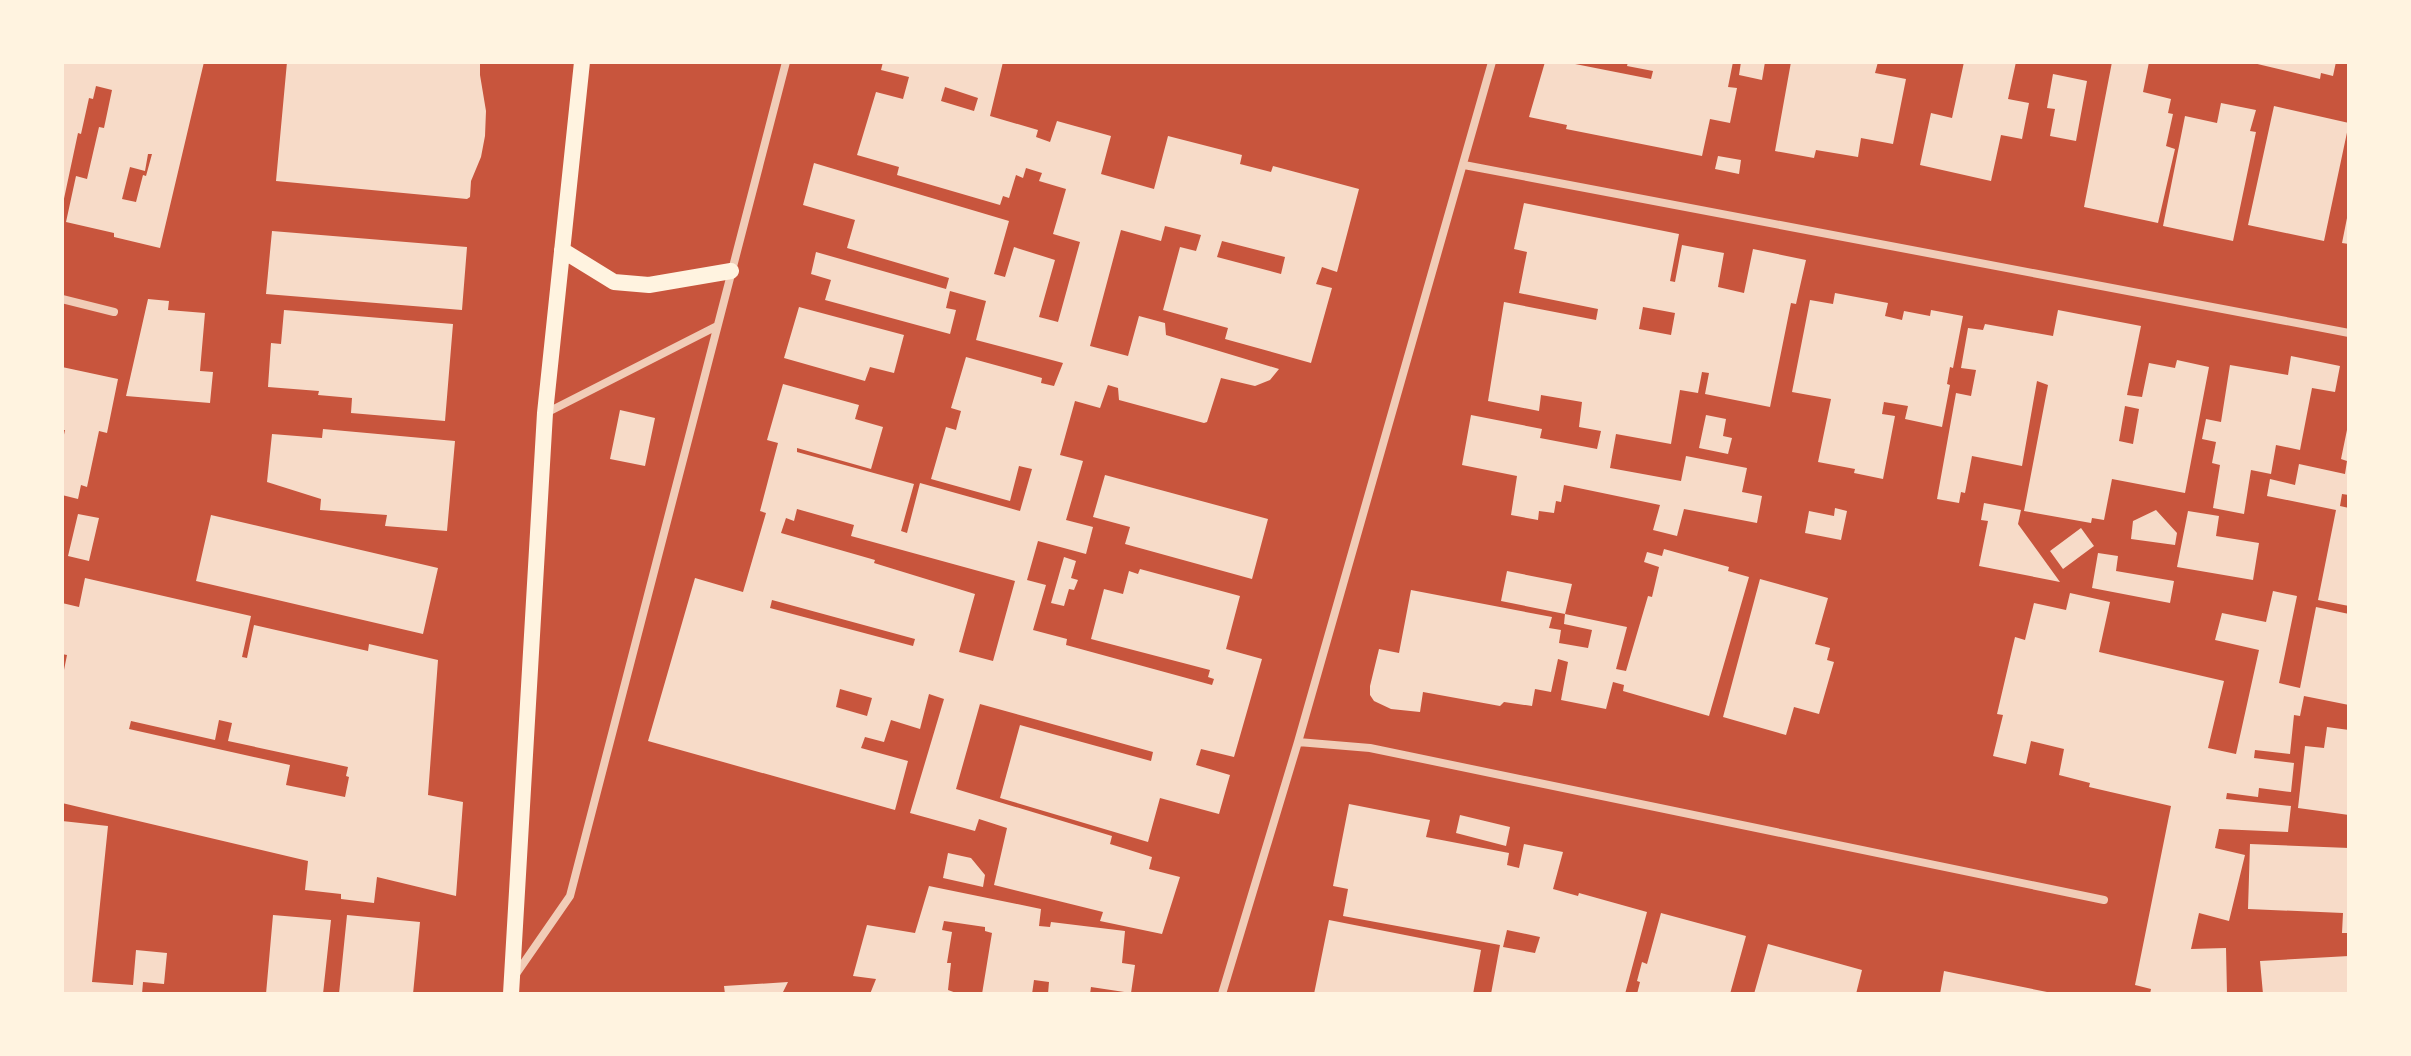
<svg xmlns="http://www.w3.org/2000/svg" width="2411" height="1056" font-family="'IBM Plex Sans',sans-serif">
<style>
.building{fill:#f7dbc8;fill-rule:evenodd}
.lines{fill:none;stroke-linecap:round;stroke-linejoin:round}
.minor{stroke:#f1ccb7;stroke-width:8}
.secondary{stroke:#fff3e0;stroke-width:16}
</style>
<rect width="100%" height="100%" fill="#c8553d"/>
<!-- building -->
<path class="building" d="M62,62H204L160,248L114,237V233L66,222L76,176L87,179L99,127L104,128L112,90L96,86L93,99L89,98L81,134L78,133L62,208ZM148,154H152L146,176L143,175L136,202L122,199L130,167L145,171Z
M287,62H480V75L486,111L485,136L481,157L471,181L470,197L467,199L276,181Z
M883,62H1003L990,116L1038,130L1036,137L1050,142L1057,121L1111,136L1101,174L1154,189L1168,136L1242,155L1240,164L1271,172L1273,166L1359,189L1337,272L1322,267L1316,284L1332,288L1311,363L1225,339L1228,328L1163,310L1180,247L1196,251L1201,235L1165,226L1161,241L1121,230L1090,346L1128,356L1139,316L1165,323L1166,335L1279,369L1270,380L1255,386L1221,378L1207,422L1204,423L1119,400L1118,388L1108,385L1100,408L1075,401L1060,455L1083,461L1066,520L1093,527L1086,554L1038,541L1027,580L1046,585L1033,630L1067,639L1066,645L1212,685L1214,679L1208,677L1210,670L1091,639L1104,589L1123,594L1129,571L1138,574L1140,569L1240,596L1226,649L1262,659L1234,757L1201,749L1196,765L1230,775L1219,814L1160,798L1148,842L1000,798L1020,725L1151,761L1153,752L980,704L956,789L1112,836L1110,844L1152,857L1149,869L1180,877L1162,934L1100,921L1103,912L994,885L1007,828L979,819L975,831L910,813L944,699L929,694L920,729L891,720L884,742L865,737L861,748L908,761L895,810L648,741L695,578L743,592L766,513L760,511L778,443L767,440L783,384L859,405L855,419L883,427L871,469L797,448V452L914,484L901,531L907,533L920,483L1020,511L1032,469L1019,466L1010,501L931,479L946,427L956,430L958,422L961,411L951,408L966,357L1042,378L1041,383L1054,386L1063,363L976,340L986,301L950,291L946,308L956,310L950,334L825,300L831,280L811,274L816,252L946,289L949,278L847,248L855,220L803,205L814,163L1009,221L994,274L1005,277L1014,247L1055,260L1039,317L1058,322L1080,242L1053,234L1066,189L1039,181L1042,173L1026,168L1023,178L1016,175L1009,198L1003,196L1000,205L897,175L899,167L857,155L876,92L903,99L909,77L881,70ZM945,87L978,98L974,111L941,101ZM1222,241L1285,257L1281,274L1217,257ZM797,509L854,525L851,536L1015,581L993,661L959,652L975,594L874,563L875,560L781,533L786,518L794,521ZM772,600L915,639L913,646L770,608ZM840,689L872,698L867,716L836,707Z
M1545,62H1565L1651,79L1653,71L1627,66L1628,62H1733L1728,87L1737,88L1730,123L1710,119L1702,156L1566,129L1567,125L1529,117Z
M1741,62H1765L1762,80L1739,75Z
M1791,62H1878L1875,73L1906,79L1893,144L1861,138L1858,157L1816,150L1814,158L1775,151Z
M1964,62H2016L2008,99L2029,103L2022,139L2001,135L1991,181L1920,165L1931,113L1952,118Z
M2112,62H2149L2143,92L2171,99L2168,113L2173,114L2166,146L2175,149L2158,223L2084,207Z
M2249,62H2336L2333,76L2321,73L2320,79Z
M2053,74L2087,81L2076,141L2050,136L2055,109L2047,108Z
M2221,103L2256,110L2250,131L2256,132L2233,241L2163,226L2185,116L2217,123Z
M2274,106L2349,123L2324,241L2248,225Z
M1718,156L1741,160L1739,174L1715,169Z
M1524,203L1679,234L1670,281L1675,282L1682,245L1724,253L1718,287L1744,293L1753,249L1806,260L1796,304L1791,303L1770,407L1705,394L1709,373L1702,372L1698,393L1680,390L1671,444L1616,434L1610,468L1681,481L1686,456L1747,468L1742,492L1762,496L1757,523L1684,509L1677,536L1653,530L1660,505L1564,485L1561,502L1556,501L1554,513L1539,511L1538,520L1511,515L1517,476L1462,465L1471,415L1542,429L1540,438L1597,449L1601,431L1579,427L1582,402L1541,395L1539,411L1488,401L1504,302L1596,320L1598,309L1519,293L1527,252L1514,249ZM1643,307L1675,313L1671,335L1639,329Z
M2348,213H2349V244L2342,243Z
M272,231L467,247L462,310L266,294Z
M1835,293L1888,303L1885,316L1902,320L1904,311L1930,316L1931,310L1963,316L1953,368L1950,367L1947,384L1950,385L1942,427L1905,419L1908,406L1884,402L1882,414L1895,416L1883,479L1854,473L1855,469L1818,462L1831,399L1792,392L1810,300L1833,304Z
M148,299L169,301L168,310L205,313L200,371L213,372L210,403L126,396Z
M799,307L904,335L894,373L870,367L865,381L784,358Z
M284,310L453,324L445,421L351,413L352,398L318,395L319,391L268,387L271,343L281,344Z
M2058,310L2141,326L2127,395L2142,397L2149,363L2175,368L2177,360L2209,367L2185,493L2112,479L2104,520L2092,518L2091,523L2024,511L2048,385L2037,381L2022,466L1972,456L1965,493L1961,492L1959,503L1937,499L1956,393L1971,396L1976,370L1961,368L1968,328L1983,330L1985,324L2053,336ZM2125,406L2139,409L2133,444L2119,441Z
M2291,356L2340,366L2335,392L2312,388L2300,450L2276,445L2271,474L2251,470L2244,514L2213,508L2220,465L2212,463L2216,442L2202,439L2206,419L2221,422L2230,365L2288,375Z
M62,367L118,379L107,433L99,431L87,487L81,485L78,499L62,495V444L65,430H62Z
M620,410L655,418L645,466L610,459Z
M1706,415L1726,419L1723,436L1732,438L1728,454L1699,448Z
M2348,425L2349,495L2342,494L2340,506L2349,508V606L2318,600L2336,510L2267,496L2270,479L2295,485L2299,464L2345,474L2347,461L2341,459Z
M323,429L455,441L447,531L385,526L387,515L320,510L321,499L267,482L272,434L322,438Z
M1105,475L1268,519L1252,579L1125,544L1130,527L1093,517Z
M1984,503L2021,510L2018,524L2060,582L1979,566L1988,521L1981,520Z
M1835,508L1847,511L1841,540L1805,533L1809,511L1834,516Z
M2156,510L2177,533L2175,545L2131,539L2133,521Z
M2188,511L2219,516L2216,536L2259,543L2253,580L2177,567Z
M78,514L99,518L89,561L68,556Z
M211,515L438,568L423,634L196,581Z
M2081,528L2094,546L2063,569L2050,551Z
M1664,549L1729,567L1728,571L1749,577L1709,716L1623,691L1624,685L1613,682L1606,709L1561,700L1568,662L1558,659L1551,692L1535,689L1532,706L1504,702L1500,706L1423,692L1420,712L1391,709L1374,701L1370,695V686L1379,649L1399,653L1411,590L1552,617L1549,628L1561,630L1559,643L1588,648L1592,630L1564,624L1565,614L1501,601L1507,571L1572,584L1565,614L1627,627L1616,669L1626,671L1648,596L1652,597L1659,567L1644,562L1647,552L1662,556Z
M2098,553L2118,556L2116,571L2174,581L2170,603L2092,588Z
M1064,557L1076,561L1071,578L1078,580L1074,590L1069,589L1064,606L1051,603Z
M85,578L251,616L242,657L247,658L254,625L368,651L369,644L438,660L428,795L463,802L456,896L377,877L374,903L341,899V894L305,890L308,861L62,803V680L67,655L62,654V603L79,607ZM219,720L232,723L228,741L348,767L346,776L349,777L345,797L286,785L290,765L129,729L131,721L215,740Z
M1760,579L1828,598L1815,644L1830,648L1827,660L1834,662L1819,714L1794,707L1786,735L1723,717Z
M2273,591L2297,596L2279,683L2300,688L2316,607L2349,614V705L2304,696L2300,716L2294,715L2290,754L2255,750L2254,758L2294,763L2291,792L2259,788L2258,797L2227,793L2226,799L2291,806L2288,832L2219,829L2215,848L2245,855L2229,921L2199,913L2191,949L2226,948L2227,994H2150L2151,989L2135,985L2171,806L2089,787L2090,783L2059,775L2064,749L2031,741L2026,764L1993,756L2003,715L1997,714L2015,637L2025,640L2034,603L2066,610L2070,593L2110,602L2099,652L2224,681L2208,748L2236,754L2259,650L2215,640L2222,613L2266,622Z
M2327,727L2349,730V815L2298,808L2305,746L2324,748Z
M1349,804L1430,820L1426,837L1509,853L1507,865L1519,868L1524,844L1563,852L1553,889L1578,896L1579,893L1647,912L1625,994H1491L1500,945L1343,916L1348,889L1333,886ZM1507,930L1540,937L1535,953L1503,947Z
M1460,815L1510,827L1506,846L1456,833Z
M62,821L108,826L92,982L133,985L136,950L167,953L164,984L143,982L142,994H62Z
M2250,844L2349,848V933H2342L2343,913L2248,909Z
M948,853L971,858L985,875L983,887L943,878Z
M929,886L1041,909L1039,926L1050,927L1051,922L1125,931L1122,963L1135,965L1131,993L1091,987L1090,994H1048L1049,982L1034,980L1032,994H982L992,933L985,931V927L944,921L942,930L952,932L947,963H951L948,990L959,994H870L876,979L853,976L867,925L915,933Z
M1661,913L1746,936L1730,994H1637L1640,982L1637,981L1642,962L1647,964Z
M273,915L331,920L323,994H266Z
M347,915L420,922L413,994H339Z
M1329,920L1481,950L1473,994H1314Z
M1768,944L1862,970L1856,994H1754Z
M2349,956V994H2263L2260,961Z
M1944,971L2052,993V994H1940Z
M788,982L782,994H725L724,986Z"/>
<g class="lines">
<!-- minor -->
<path class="minor" d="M1464,165L2349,333
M62,299L114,312
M546,413L717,326
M1298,742L1370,748L2104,900
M516,974L570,896L786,62
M1222,994L1298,742L1492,62"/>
<!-- secondary -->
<path class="secondary" d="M562,250L614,282L649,285L731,271
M511,994L545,413L582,62"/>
</g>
<!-- border -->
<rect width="2411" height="1056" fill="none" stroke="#fff3e0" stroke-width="128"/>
</svg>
